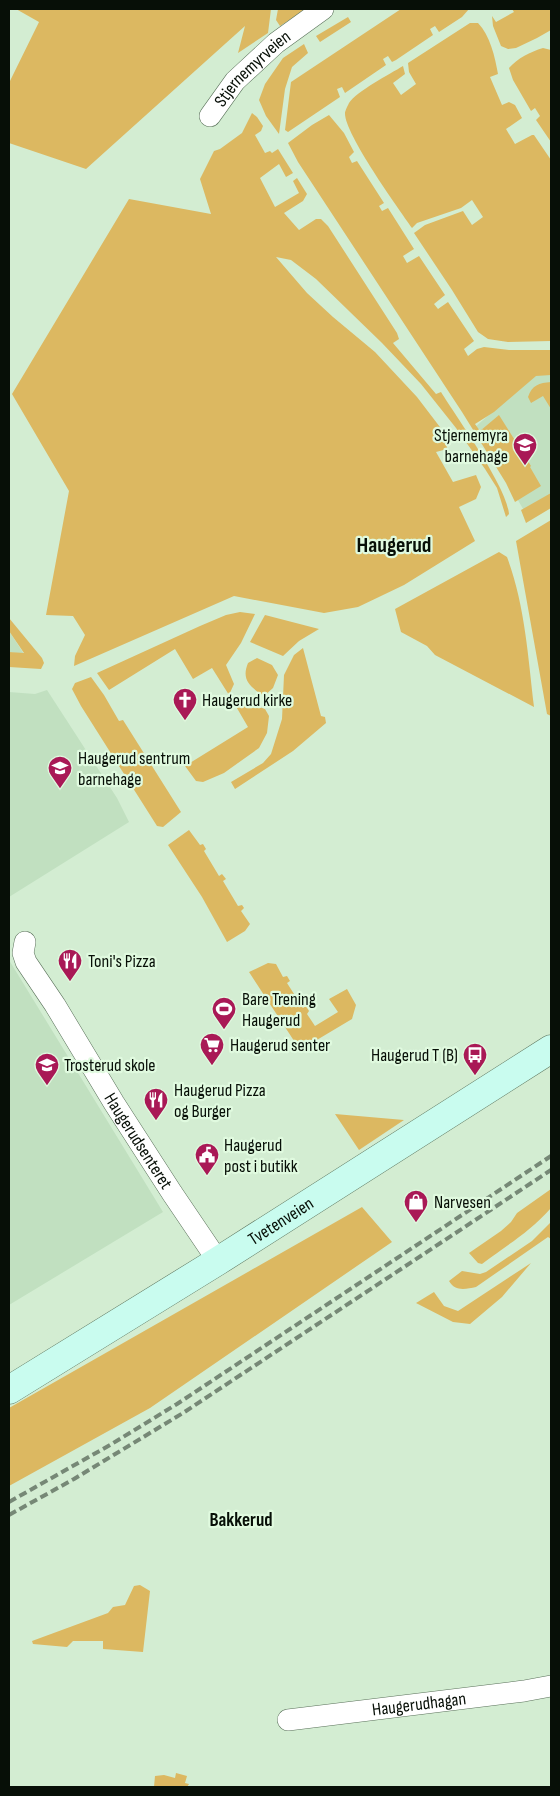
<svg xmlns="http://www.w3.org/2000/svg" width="560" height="1796" font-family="'Sofia Sans Condensed',sans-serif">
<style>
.built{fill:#c1e0c0}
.green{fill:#dcb861}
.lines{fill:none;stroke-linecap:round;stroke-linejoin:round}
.street-casing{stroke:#5a715a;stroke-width:22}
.secondary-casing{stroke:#5a715a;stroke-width:29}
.street{stroke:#fff;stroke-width:21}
.secondary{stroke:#c9fcef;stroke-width:28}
.rail{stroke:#768876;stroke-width:4;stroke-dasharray:8 4;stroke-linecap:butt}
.labels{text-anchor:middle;stroke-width:4.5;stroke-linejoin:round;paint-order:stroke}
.street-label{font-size:18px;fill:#070f07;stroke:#e0fadf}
.poi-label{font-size:18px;fill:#070f07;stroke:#e0fadf;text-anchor:start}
.neighbourhood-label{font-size:19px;font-weight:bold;fill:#070f07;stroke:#e0fadf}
.district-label{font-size:22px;font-weight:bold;fill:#070f07;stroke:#e0fadf}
</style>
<rect width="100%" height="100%" fill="#d3edd2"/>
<!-- built -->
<path class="built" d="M551,373V506L529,519L475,427L534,376Z
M9,631L24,654L9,652Z
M47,690L117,798L129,822L9,897V692L35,694Z
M9,960L163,1212L9,1305Z"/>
<!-- green -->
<path class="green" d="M16,9H271L268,33L238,53L245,26L86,169L9,143V83L39,22Z
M278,9H306L280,26L276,20Z
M401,9H469L462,17L439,32L435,26L430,29L433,35L396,60L392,62L388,56L383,59L386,65L345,93L342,87L337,89L340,97L288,132L285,130L291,82Z
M512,9H551V30L537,38L516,48L508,49L501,46L493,26L492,16L496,22L514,12Z
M348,17L351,22L320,42L316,36Z
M470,23H478C490,35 495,57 498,74L490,77L502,105L509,102L515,105L522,118L506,129L515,144L532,135H534L551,160V341L508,342L488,339L478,332L452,290L414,233L425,225L463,211L472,225L483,217L472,200L461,208L417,223L412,228C398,208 344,133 345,113C345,111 348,105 349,103C357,91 390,74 403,66L405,74L393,83L401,95L416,84L409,72L408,63Z
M304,44L308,53L292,67L285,89L279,134L266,116L259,100L265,84L283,58Z
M543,48L551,50V142L536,120L540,116L535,108L531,111L513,80L509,68C518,58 530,52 543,48Z
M252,113L257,117L263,126L261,131L255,135L265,153L270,151L272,153L278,149L293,173L286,177L279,164L260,178L275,207L299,193L293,181L297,178L307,194L303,201L284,213L299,230L316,219H321L328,226L397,333L399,339L393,343L436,394L441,392C457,418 507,487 509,514L506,517L497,488L485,469L456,428L421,384L382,343L316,279L291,260L276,257L307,293L333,317L375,352L417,397L446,435L447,449L436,452L453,482L476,475L481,487L476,499L459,507L475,541L404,585L358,607L324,613L234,596L74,666L75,656L85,635L73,616L46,615L69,491L12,394L129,199L211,214L200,179L214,151L220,149L242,133Z
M329,115L344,133L354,152L349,157L352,163L357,161L384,203L379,206L382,211L388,208L414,249L403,256L407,263L419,256L445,295L434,304L438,309L448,302L474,341L464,349L468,356L477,349L484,347L509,350H551V375L536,376L494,412L475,424L480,431L499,415L531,466L530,467L541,486L515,502L506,483L462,412L298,162L288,143L312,125Z
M551,382V409L543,396L531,403L528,397C532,385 539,383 551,382Z
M551,493V508L526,523L521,510Z
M551,520V716L547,714L516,541Z
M499,552L507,557C525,605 528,657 534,707L435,655L427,646L401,632L395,609Z
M240,612L255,614L241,643L226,665L234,684L229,695L212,668L193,679L175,649L109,690L97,673L200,626L226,615Z
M265,615L319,629L299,641L283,656L250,642Z
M9,618L42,658L44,663L41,669L9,667V652L24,653L9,631Z
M303,648L321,716L325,717L326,723L293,751L235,789L231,782L263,763L271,754L282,719L284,675L294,655Z
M257,658L272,665L278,675L273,688L264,696C250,687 241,680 248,663Z
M91,677L104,695L119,721L123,720L181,812L163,827L157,826L81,706L72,689L75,683Z
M242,701L265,709L269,716L267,733L259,748L224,773L203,782L196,781L185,766L248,727L234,703Z
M189,830L200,845L203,844L206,849L204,851L219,876L222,874L226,879L223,881L238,906L242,905L244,908L241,911L250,924L245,931L227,942L202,897L168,845Z
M268,963L276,964L283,977L287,976L290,981L287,983L303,1008L306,1006L309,1011L307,1014L315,1026L338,1012L329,999L347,989L356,1005L352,1019L300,1050L249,972Z
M335,1114L404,1120L359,1150Z
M551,1189V1208C529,1233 508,1244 482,1264L478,1263L469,1253L501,1231L511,1222L517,1213Z
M362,1207L392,1242L150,1408L9,1486V1408Z
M551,1222V1239L548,1237L476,1287C466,1289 455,1292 449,1281L462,1271L480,1274L486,1272L532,1241Z
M531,1263L502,1297L470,1324L453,1322L416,1303L434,1292L444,1306L458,1311Z
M140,1585L150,1591L143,1652L103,1649V1641H73L67,1647L33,1644L32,1641L108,1613L113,1607L125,1605L134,1586Z
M176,1773L187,1776L185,1783L189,1784L187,1787H154L155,1776L164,1775L175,1778Z"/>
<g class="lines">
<defs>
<g id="street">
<path id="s1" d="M210,116L235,81L276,43L323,9"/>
<path id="s2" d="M25,942L23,953L26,962L55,1005L114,1103L172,1193L218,1261"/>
<path id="s3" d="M288,1720L524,1691L551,1686"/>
</g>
<g id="secondary">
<path id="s4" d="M9,1390L218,1261L551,1049"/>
</g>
</defs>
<!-- street casing -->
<use href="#street" class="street-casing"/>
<!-- secondary casing -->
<use href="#secondary" class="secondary-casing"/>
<!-- street -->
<use href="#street" class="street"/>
<!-- secondary -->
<use href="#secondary" class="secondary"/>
<!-- rail -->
<path class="rail" d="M9,1502L110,1445L177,1404L551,1156
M9,1515L74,1479L183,1413L551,1170"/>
</g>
<!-- icons -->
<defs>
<symbol id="school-pin" viewBox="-11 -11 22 30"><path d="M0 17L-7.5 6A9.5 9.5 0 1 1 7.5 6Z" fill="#a91956" stroke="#e0fadf"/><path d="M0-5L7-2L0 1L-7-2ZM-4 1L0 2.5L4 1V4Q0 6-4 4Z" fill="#fff"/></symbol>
<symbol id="church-pin" viewBox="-11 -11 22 30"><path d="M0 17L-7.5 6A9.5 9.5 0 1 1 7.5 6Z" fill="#a91956" stroke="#e0fadf"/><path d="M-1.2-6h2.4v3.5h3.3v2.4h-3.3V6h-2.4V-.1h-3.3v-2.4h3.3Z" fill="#fff"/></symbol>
<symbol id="restaurant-pin" viewBox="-11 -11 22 30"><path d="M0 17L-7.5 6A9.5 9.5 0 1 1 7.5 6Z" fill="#a91956" stroke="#e0fadf"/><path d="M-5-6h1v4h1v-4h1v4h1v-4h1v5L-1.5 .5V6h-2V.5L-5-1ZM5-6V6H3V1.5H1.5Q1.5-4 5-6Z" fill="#fff"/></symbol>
<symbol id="stadium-pin" viewBox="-11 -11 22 30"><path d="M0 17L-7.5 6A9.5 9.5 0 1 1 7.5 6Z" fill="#a91956" stroke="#e0fadf"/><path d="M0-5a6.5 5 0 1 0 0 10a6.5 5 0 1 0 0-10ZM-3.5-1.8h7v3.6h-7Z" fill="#fff"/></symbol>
<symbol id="supermarket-pin" viewBox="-11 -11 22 30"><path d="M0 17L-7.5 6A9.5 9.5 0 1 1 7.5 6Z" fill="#a91956" stroke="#e0fadf"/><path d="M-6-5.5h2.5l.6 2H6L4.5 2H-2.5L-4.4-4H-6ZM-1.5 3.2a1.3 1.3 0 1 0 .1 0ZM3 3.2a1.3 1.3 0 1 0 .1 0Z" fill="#fff"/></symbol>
<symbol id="bus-pin" viewBox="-11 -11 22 30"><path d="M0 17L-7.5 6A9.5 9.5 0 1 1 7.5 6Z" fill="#a91956" stroke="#e0fadf"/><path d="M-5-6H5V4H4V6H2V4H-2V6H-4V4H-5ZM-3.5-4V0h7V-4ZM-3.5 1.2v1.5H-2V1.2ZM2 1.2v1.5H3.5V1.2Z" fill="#fff"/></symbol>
<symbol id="civic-pin" viewBox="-11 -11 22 30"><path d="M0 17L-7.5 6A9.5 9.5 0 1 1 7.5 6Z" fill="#a91956" stroke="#e0fadf"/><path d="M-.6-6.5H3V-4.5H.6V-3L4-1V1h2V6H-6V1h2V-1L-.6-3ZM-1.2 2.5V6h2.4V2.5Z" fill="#fff"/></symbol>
<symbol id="shop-pin" viewBox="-11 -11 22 30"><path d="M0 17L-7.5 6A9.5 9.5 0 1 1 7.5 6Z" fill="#a91956" stroke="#e0fadf"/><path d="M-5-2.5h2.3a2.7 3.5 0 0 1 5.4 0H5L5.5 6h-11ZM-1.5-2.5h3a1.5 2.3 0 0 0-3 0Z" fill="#fff"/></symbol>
</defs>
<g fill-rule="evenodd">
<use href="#school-pin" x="511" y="431" width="28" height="38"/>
<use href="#church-pin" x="171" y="686" width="28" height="38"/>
<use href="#school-pin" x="46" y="754" width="28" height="38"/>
<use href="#restaurant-pin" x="56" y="947" width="28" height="38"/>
<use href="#stadium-pin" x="210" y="995" width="28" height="38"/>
<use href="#supermarket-pin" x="198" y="1031" width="28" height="38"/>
<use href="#bus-pin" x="461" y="1041" width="28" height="38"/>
<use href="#school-pin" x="33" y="1051" width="28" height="38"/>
<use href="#restaurant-pin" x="142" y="1086" width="28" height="38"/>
<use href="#civic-pin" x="193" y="1141" width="28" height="38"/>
<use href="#shop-pin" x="402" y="1188" width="28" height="38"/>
</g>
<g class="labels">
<!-- street labels -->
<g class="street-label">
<text dy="6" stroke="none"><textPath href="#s1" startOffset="64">Stjernemyrveien</textPath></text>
<text dy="6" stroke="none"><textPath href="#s2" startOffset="232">Haugerudsenteret</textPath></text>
<text dy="6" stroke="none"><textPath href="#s4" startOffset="320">Tvetenveien</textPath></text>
<text dy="6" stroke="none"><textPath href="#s3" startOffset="132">Haugerudhagan</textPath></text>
</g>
<!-- poi labels -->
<g class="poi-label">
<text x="508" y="441" text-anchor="end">Stjernemyra<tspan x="508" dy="21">barnehage</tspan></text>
<text x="202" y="706">Haugerud kirke</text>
<text x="78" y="764">Haugerud sentrum<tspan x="78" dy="21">barnehage</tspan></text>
<text x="88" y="967">Toni's Pizza</text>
<text x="242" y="1005">Bare Trening<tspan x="242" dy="21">Haugerud</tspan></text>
<text x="230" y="1051">Haugerud senter</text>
<text x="458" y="1061" text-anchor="end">Haugerud T (B)</text>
<text x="64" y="1071">Trosterud skole</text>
<text x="174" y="1096">Haugerud Pizza<tspan x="174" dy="21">og Burger</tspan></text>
<text x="224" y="1151">Haugerud<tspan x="224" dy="21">post i butikk</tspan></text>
<text x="434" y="1208">Narvesen</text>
</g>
<!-- neighbourhood labels -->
<g class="neighbourhood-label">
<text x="241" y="1526">Bakkerud</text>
</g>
<!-- district labels -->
<g class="district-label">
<text x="394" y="552">Haugerud</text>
</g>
</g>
<!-- border -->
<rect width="560" height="1796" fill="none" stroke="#070f07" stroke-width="20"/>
</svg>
